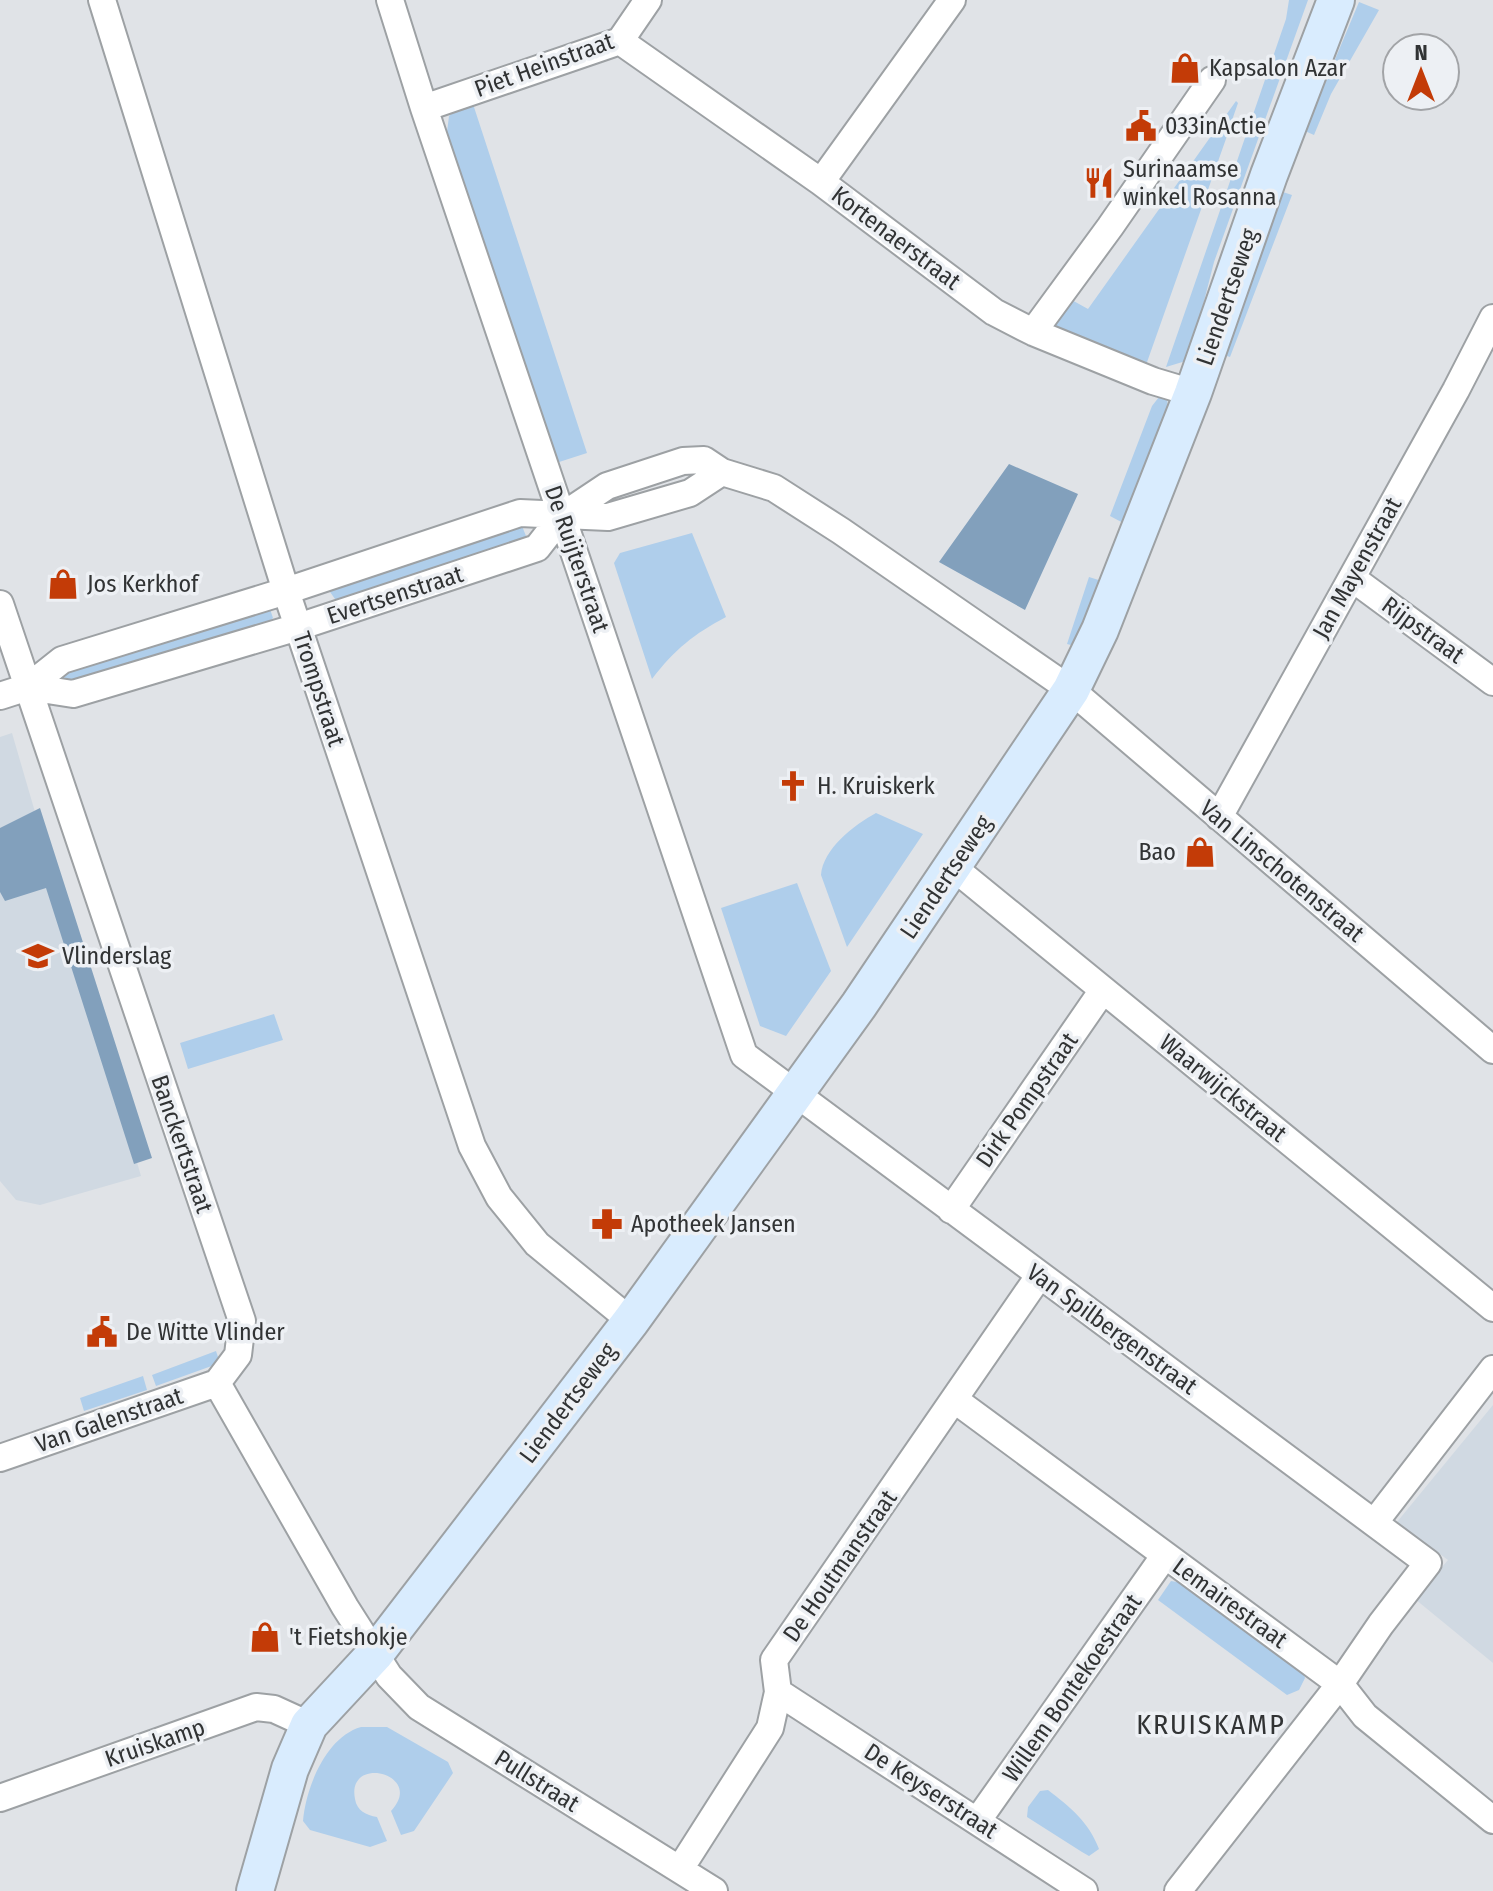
<svg xmlns="http://www.w3.org/2000/svg" width="1493" height="1891" font-family="'Fira Sans Condensed',sans-serif">
<style>
.built{fill:#d0d9e2}
.green{fill:#afceeb}
.water{fill:#82a0bc}
.lines{fill:none;stroke-linecap:round;stroke-linejoin:round}
.street-casing{stroke:#9da1a4;stroke-width:30}
.secondary-casing{stroke:#9da1a4;stroke-width:40}
.street{stroke:#fff;stroke-width:26}
.secondary{stroke:#d9ecfe;stroke-width:36}
.labels{text-anchor:middle;stroke-width:7;stroke-linejoin:round;paint-order:stroke}
.street-label{font-size:24px;fill:#313334;stroke:#edf0f4}
.poi-label{font-size:24px;fill:#313334;stroke:#edf0f4;text-anchor:start}
.quarter-label{font-size:28px;letter-spacing:2px;fill:#313334;stroke:#edf0f4}
</style>
<rect width="100%" height="100%" fill="#e0e3e7"/>
<!-- built -->
<path class="built" d="M12,733L141,1176L40,1205L16,1200L0,1181V737Z
M1493,1405V1663L1415,1599L1448,1560L1397,1522Z"/>
<!-- green -->
<path class="green" d="M1289,0H1308L1214,262L1189,360L1166,367L1286,19Z
M1359,2L1379,10L1331,94L1314,135L1305,131Z
M1236,101L1238,103L1230,126L1233,128L1230,136H1227L1146,365L1047,330L1070,299L1088,309Z
M473,104L587,453L556,463L447,132L449,116L456,110Z
M1283,192L1292,195L1230,357L1221,354Z
M1159,397L1167,398L1168,408L1127,525L1110,516L1152,406Z
M522,526L526,536L524,541L340,599H335L328,589Z
M692,533L726,617C694,634 675,649 652,679L614,563L620,553Z
M1089,577L1105,582L1075,646L1067,644Z
M269,606L273,618L269,622L65,688L57,683L59,671Z
M876,813L923,834L847,947L821,875C823,849 854,825 876,813Z
M797,883L831,971L786,1036L760,1026L721,908Z
M274,1014L283,1040L188,1069L180,1043Z
M216,1351L220,1363L156,1386L152,1375Z
M143,1376L147,1390L84,1411L80,1398Z
M1171,1581L1182,1583L1303,1672L1305,1678L1299,1690L1287,1695L1158,1600Z
M361,1727H387L448,1762L453,1773L414,1831L401,1835L391,1811C426,1774 346,1754 355,1799C357,1811 366,1815 377,1817L387,1841L370,1847L310,1830L303,1821C306,1787 326,1737 361,1727Z
M1048,1790C1070,1807 1089,1822 1099,1849L1089,1856L1082,1852L1027,1817L1028,1807L1040,1791Z"/>
<!-- water -->
<path class="water" d="M1009,464L1078,494L1025,610L939,562Z
M40,808L152,1158L134,1164L46,888L5,901L0,892V828Z"/>
<g class="lines">
<defs>
<path id="street" d="M102,0L286,591L472,1146L499,1197L537,1244L631,1321
M390,0L424,108L744,1055L1428,1563L1381,1624L1340,1684L1178,1891
M620,41L821,182L994,312L1033,332L1153,381L1193,393
M424,108L620,41L648,0
M821,182L952,0
M1033,332L1110,227L1212,80
M1352,578L1493,682
M0,604L242,1321L238,1355L217,1383
M28,687L73,694L298,627L537,548L562,516L607,486L683,461L704,460L722,472L774,488L841,531L1071,690L1493,1050
M0,696L28,687L62,660L286,591L520,513L608,517L690,493L722,472
M1219,817L1456,390L1493,318
M954,868L1493,1308
M951,1210L1103,990
M217,1383L345,1607L389,1676L419,1707L714,1891
M955,1400L1340,1684L1365,1716L1493,1820
M0,1458L217,1383
M1374,1523L1493,1369
M778,1692L1084,1891
M0,1798L256,1707L274,1709L309,1725
M978,1820L1165,1555
M680,1869L770,1728L778,1692L774,1660L1039,1276"/>
<path id="secondary" d="M255,1891L290,1769L309,1725L375,1654L631,1321L859,1005L1071,690L1100,630L1193,393L1269,175L1336,0"/>
</defs>
<!-- street casing -->
<use href="#street" class="street-casing"/>
<!-- secondary casing -->
<use href="#secondary" class="secondary-casing"/>
<!-- street -->
<use href="#street" class="street"/>
<!-- secondary -->
<use href="#secondary" class="secondary"/>
</g>
<!-- icons -->
<defs>
<symbol id="shop-bare" viewBox="-9 -9 18 18"><path d="M-5-2.5h2.3a2.7 3.5 0 0 1 5.4 0H5L5.5 6h-11ZM-1.5-2.5h3a1.5 2.3 0 0 0-3 0Z" fill="#c33b07" stroke="#edf0f4" stroke-width="2.5" paint-order="stroke"/></symbol>
<symbol id="civic-bare" viewBox="-9 -9 18 18"><path d="M-.6-6.5H3V-4.5H.6V-3L4-1V1h2V6H-6V1h2V-1L-.6-3ZM-1.2 2.5V6h2.4V2.5Z" fill="#c33b07" stroke="#edf0f4" stroke-width="2.5" paint-order="stroke"/></symbol>
<symbol id="restaurant-bare" viewBox="-9 -9 18 18"><path d="M-5-6h1v4h1v-4h1v4h1v-4h1v5L-1.5 .5V6h-2V.5L-5-1ZM5-6V6H3V1.5H1.5Q1.5-4 5-6Z" fill="#c33b07" stroke="#edf0f4" stroke-width="2.5" paint-order="stroke"/></symbol>
<symbol id="church-bare" viewBox="-9 -9 18 18"><path d="M-1.2-6h2.4v3.5h3.3v2.4h-3.3V6h-2.4V-.1h-3.3v-2.4h3.3Z" fill="#c33b07" stroke="#edf0f4" stroke-width="2.5" paint-order="stroke"/></symbol>
<symbol id="school-bare" viewBox="-9 -9 18 18"><path d="M0-5L7-2L0 1L-7-2ZM-4 1L0 2.5L4 1V4Q0 6-4 4Z" fill="#c33b07" stroke="#edf0f4" stroke-width="2.5" paint-order="stroke"/></symbol>
<symbol id="pharmacy-bare" viewBox="-9 -9 18 18"><path d="M-2-6h4v4h4v4h-4v4h-4v-4h-4v-4h4Z" fill="#c33b07" stroke="#edf0f4" stroke-width="2.5" paint-order="stroke"/></symbol>
</defs>
<g fill-rule="evenodd">
<use href="#shop-bare" x="1163" y="46" width="44" height="44"/>
<use href="#civic-bare" x="1119" y="104" width="44" height="44"/>
<use href="#restaurant-bare" x="1077" y="161" width="44" height="44"/>
<use href="#shop-bare" x="41" y="562" width="44" height="44"/>
<use href="#church-bare" x="771" y="764" width="44" height="44"/>
<use href="#shop-bare" x="1178" y="830" width="44" height="44"/>
<use href="#school-bare" x="16" y="934" width="44" height="44"/>
<use href="#pharmacy-bare" x="585" y="1202" width="44" height="44"/>
<use href="#civic-bare" x="80" y="1310" width="44" height="44"/>
<use href="#shop-bare" x="243" y="1615" width="44" height="44"/>
</g>
<g class="labels">
<!-- street labels -->
<g class="street-label">
<text transform="translate(544 65) rotate(-20)" y="8">Piet Heinstraat</text>
<text transform="translate(896 238) rotate(37)" y="8">Kortenaerstraat</text>
<text transform="translate(1227 297) rotate(-71)" y="8">Liendertseweg</text>
<text transform="translate(577 559) rotate(71)" y="8">De Ruijterstraat</text>
<text transform="translate(1357 568) rotate(-61)" y="8">Jan Mayenstraat</text>
<text transform="translate(395 595) rotate(-18)" y="8">Evertsenstraat</text>
<text transform="translate(1423 630) rotate(36)" y="8">Rijpstraat</text>
<text transform="translate(319 689) rotate(72)" y="8">Trompstraat</text>
<text transform="translate(1282 871) rotate(40)" y="8">Van Linschotenstraat</text>
<text transform="translate(946 877) rotate(-56)" y="8">Liendertseweg</text>
<text transform="translate(1223 1088) rotate(39)" y="8">Waarwijckstraat</text>
<text transform="translate(1027 1100) rotate(-55)" y="8">Dirk Pompstraat</text>
<text transform="translate(182 1144) rotate(71)" y="8">Banckertstraat</text>
<text transform="translate(1112 1329) rotate(36)" y="8">Van Spilbergenstraat</text>
<text transform="translate(568 1403) rotate(-53)" y="8">Liendertseweg</text>
<text transform="translate(109 1420) rotate(-19)" y="8">Van Galenstraat</text>
<text transform="translate(840 1566) rotate(-55)" y="8">De Houtmanstraat</text>
<text transform="translate(1230 1603) rotate(36)" y="8">Lemairestraat</text>
<text transform="translate(1072 1688) rotate(-55)" y="8">Willem Bontekoestraat</text>
<text transform="translate(155 1743) rotate(-19)" y="8">Kruiskamp</text>
<text transform="translate(537 1781) rotate(32)" y="8">Pullstraat</text>
<text transform="translate(931 1791) rotate(33)" y="8">De Keyserstraat</text>
</g>
<!-- poi labels -->
<g class="poi-label">
<text x="1209" y="76">Kapsalon Azar</text>
<text x="1165" y="134">033inActie</text>
<text x="1123" y="177">Surinaamse<tspan x="1123" dy="28">winkel Rosanna</tspan></text>
<text x="87" y="592">Jos Kerkhof</text>
<text x="817" y="794">H. Kruiskerk</text>
<text x="1176" y="860" text-anchor="end">Bao</text>
<text x="62" y="964">Vlinderslag</text>
<text x="631" y="1232">Apotheek Jansen</text>
<text x="126" y="1340">De Witte Vlinder</text>
<text x="289" y="1645">'t Fietshokje</text>
</g>
<!-- quarter labels -->
<g class="quarter-label">
<text x="1211" y="1734">KRUISKAMP</text>
</g>
</g>
<!-- north arrow -->
<g transform="translate(1421 72)"><circle r="38" fill="#edf0f4" stroke="#a2a4a7" stroke-width="2"/>
<path d="M0-6L14 30L0 20L-14 30Z" fill="#c33b07"/>
<text y="-12" font-size="22" font-weight="bold" text-anchor="middle" fill="#313334">N</text>
</g>
</svg>
